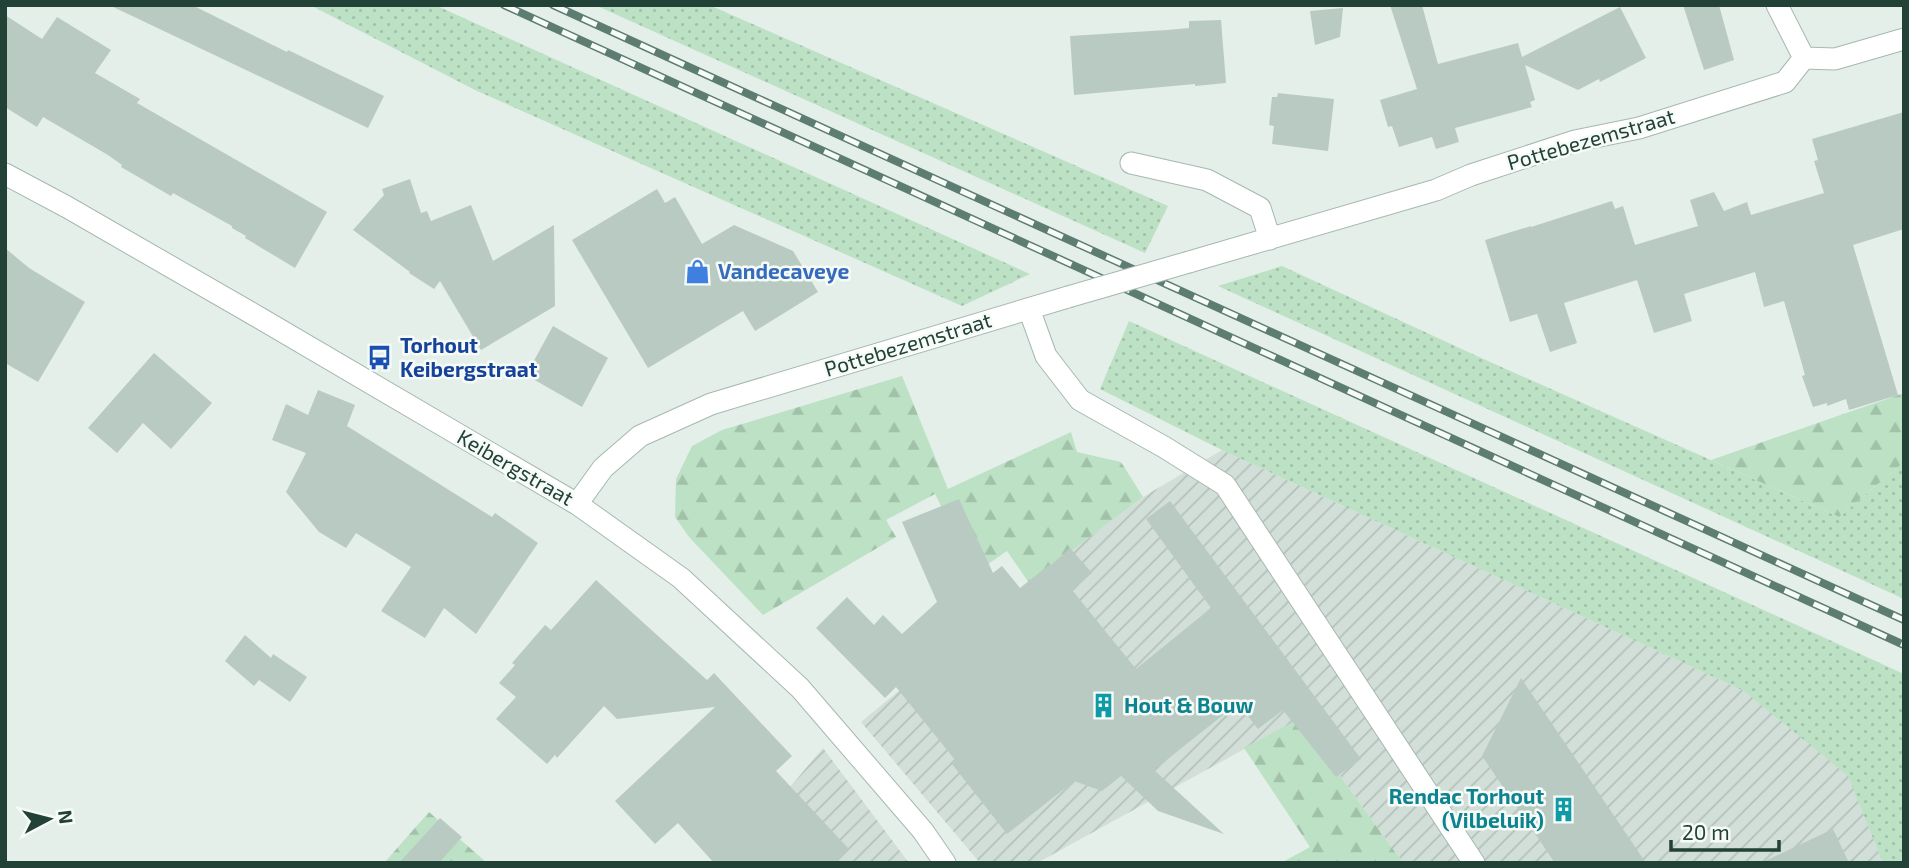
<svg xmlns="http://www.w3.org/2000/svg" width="1909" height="868" font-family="'Exo 2',sans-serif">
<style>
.industrial{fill:url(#industrial-furrows)}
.grass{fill:url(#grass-dots)}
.forest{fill:url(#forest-firs)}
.building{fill:#b9cac2}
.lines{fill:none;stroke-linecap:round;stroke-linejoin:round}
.minor-casing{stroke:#a6b8b1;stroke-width:23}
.minor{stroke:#fff;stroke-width:21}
.rail-casing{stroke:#5d7d73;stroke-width:8}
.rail{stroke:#f6fbf8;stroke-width:5;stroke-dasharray:16;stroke-linecap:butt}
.minor-bridge-casing{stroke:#a6b8b1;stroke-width:23;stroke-linecap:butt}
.minor-bridge{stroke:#fff;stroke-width:21}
.labels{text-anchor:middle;stroke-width:5;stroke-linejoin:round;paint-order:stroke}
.street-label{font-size:21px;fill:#224238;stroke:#f6fbf8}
.shop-label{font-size:21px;font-weight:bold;fill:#366cbe;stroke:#f6fbf8;text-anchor:start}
.transit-label{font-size:21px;font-weight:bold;fill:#164399;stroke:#f6fbf8;text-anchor:start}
.culture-label{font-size:21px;font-weight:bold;fill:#0d838f;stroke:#f6fbf8;text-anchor:start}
</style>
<defs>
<pattern id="industrial-furrows" width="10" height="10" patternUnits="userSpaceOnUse" patternTransform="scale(1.75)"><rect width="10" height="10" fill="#d2dfd8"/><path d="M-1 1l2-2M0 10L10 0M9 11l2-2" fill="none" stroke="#b4c1ba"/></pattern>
<pattern id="grass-dots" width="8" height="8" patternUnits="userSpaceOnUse" patternTransform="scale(1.75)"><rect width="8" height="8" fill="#bce1c4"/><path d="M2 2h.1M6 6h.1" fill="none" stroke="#a1c2a9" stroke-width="1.8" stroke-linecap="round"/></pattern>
<pattern id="forest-firs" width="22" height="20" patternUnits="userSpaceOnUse" patternTransform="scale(1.75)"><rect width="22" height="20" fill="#bce1c4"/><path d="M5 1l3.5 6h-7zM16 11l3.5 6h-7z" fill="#a1c2a9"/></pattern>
</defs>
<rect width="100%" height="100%" fill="#e4efea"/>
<!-- industrial -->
<path class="industrial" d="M1222,450L1744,691L1844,764L1883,863H1403L1299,719L1037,863H980L861,722L1029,583L1143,497Z
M823,748L909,863H735L790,787Z"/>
<!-- grass -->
<path class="grass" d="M310,5H435L1030,274L962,306L475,90Z
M595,5H709L1168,206L1145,253Z
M1282,266L1479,357L1839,517L1904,462V599L1218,286Z
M1129,321L1904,674V863H1883L1848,776L1744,691L1222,450L1100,389Z"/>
<!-- forest -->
<path class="forest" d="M902,376L948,489L1071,432L1077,452L1121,462L1143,497L1029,583L1007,551L975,573L935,494L886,520L896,537L763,615L689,537L675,517L676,479L692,446L722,430Z
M1904,393V462L1839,517L1711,460Z
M1299,719L1403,863H1281L1310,847L1244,748Z
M429,812L487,863H384Z"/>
<!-- building -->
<path class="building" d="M109,5H192L287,52L288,50L384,96L368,128Z
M1390,5H1422L1438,64L1518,43L1522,57L1620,7L1646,58L1600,82L1599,79L1578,90L1525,65L1535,100L1530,102L1532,107L1455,128L1459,142L1436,149L1432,137L1399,147L1392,126L1388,127L1380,100L1417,89Z
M1683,5H1719L1734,60L1704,70Z
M1343,8L1340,37L1315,45L1310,11Z
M5,15L42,39L57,17L111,50L95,73L140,99L137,103L327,212L295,268L245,238L246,236L232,228V226L173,193L171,196L121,167L122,165L108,155L43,117L37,127L5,107Z
M1221,20L1226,83L1195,86V84L1074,95L1070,36L1167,30L1189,28V21Z
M1278,93L1334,99L1328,151L1272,144L1274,126L1269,125L1272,97H1277Z
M1904,112V229L1853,245L1898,395L1849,410L1846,399L1827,406V403L1813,407L1802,376L1805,375L1784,301L1764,307L1755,272L1684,294L1692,321L1654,333L1637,280L1564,303L1577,343L1550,352L1537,314L1510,322L1485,240L1531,226V227L1612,201L1615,209L1623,206L1635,245L1698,226L1690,200L1714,192L1724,211L1747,202L1751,215L1824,193L1814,161L1818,160L1812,139Z
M410,179L421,213L427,211L431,221L471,205L493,261L554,225L555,306L481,350L440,281L434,289L409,273L410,272L353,230L384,195L382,189Z
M657,189L665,203L675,197L702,244L734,225L793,251L818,292L755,331L743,311L648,368L572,240Z
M5,248L29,268L85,302L38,382L5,363Z
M553,326L608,358L582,407L526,375Z
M154,353L212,403L171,449L143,423L117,453L88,428Z
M318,390L355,405L347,426L492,517L495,513L538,543L476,634L444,608L425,638L381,611L411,567L356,533L346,548L319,532L286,492L306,453L272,440L286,404L308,415Z
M959,499L993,573L1002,566L1020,588L1049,565L1050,566L1070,548L1092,573L1072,590L1136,669L1211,608L1146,519L1170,501L1361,759L1336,777L1283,710L1258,729L1238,703L1154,770L1224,834L1158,811L1121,776L1102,791L1074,781L1007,834L952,764L956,761L896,687L885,698L816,628L847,597L874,625L883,615L902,634L937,602L902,522Z
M596,580L707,680L714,673L792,756L776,771L848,848L837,863H714L678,823L655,844L615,801L715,707L617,719L604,706L557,758L555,755L547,764L496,719L516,697L499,683L515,665L512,663L545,625L551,630Z
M245,635L271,658L273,654L307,677L290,702L259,680L254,686L225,661Z
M1521,678L1646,863H1555L1482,756Z
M440,818L462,837L439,863H399Z
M1833,829L1849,863H1761Z"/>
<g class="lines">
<defs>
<path id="minor" d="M1777,5L1804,58
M1804,58L1835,59L1904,39
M1131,163L1207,180L1260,208L1270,239
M5,174L67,207L258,317L577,504L681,578L800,688L923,831L945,863
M1189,262L1436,190L1471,175L1575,141L1639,128L1785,82L1804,58
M1029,309L1046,356L1080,400L1164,447L1225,485L1474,863
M577,504L603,468L640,436L711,404L1068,297"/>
</defs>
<!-- minor casing -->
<use href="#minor" class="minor-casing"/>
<!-- minor -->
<use href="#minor" class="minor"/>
<defs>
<path id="rail" d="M504,5L1904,645
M553,5L1904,620"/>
</defs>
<!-- rail casing -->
<use href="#rail" class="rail-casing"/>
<!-- rail -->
<use href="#rail" class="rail"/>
<defs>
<path id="minor-bridge" d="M1068,297L1189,262"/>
</defs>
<!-- minor-bridge casing -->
<use href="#minor-bridge" class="minor-bridge-casing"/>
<!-- minor-bridge -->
<use href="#minor-bridge" class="minor-bridge"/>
</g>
<!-- icons -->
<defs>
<symbol id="shop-bare" viewBox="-9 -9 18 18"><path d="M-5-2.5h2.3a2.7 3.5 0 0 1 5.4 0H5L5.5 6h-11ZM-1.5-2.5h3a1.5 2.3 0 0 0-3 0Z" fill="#3f7fe0" stroke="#f6fbf8" stroke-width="2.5" paint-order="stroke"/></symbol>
<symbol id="bus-bare" viewBox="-9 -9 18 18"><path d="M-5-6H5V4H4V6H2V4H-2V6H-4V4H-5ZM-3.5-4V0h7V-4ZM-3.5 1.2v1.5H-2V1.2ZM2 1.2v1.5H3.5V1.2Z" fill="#1a4fb4" stroke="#f6fbf8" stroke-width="2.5" paint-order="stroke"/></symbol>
<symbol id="building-bare" viewBox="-9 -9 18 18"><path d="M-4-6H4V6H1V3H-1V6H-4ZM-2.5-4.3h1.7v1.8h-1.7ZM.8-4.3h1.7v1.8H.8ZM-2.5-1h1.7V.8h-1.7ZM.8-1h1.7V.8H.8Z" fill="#0f9aa8" stroke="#f6fbf8" stroke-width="2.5" paint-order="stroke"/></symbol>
</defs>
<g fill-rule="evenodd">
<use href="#shop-bare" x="680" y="254" width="35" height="35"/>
<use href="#bus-bare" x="362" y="340" width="35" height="35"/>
<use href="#building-bare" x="1086" y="688" width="35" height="35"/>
<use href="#building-bare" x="1546" y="792" width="35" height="35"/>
</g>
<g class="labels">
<!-- street labels -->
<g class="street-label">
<text transform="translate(1591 140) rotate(-16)" y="7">Pottebezemstraat</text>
<text transform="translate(908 345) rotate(-17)" y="7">Pottebezemstraat</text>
<text transform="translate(515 468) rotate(30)" y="7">Keibergstraat</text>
</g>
<!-- shop labels -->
<g class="shop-label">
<text x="718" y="279">Vandecaveye</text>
</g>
<!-- transit labels -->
<g class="transit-label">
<text x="400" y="353">Torhout<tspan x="400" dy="24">Keibergstraat</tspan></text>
</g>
<!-- culture labels -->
<g class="culture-label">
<text x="1124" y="713">Hout &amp; Bouw</text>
<text x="1544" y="804" text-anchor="end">Rendac Torhout<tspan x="1544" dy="24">(Vilbeluik)</tspan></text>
</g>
</g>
<!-- border -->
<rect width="1909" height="868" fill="none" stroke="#224238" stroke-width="14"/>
<!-- north arrow -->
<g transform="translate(49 819) rotate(83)" stroke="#f6fbf8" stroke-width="5" paint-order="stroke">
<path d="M0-5L12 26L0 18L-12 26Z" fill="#224238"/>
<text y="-10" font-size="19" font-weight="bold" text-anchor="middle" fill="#224238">N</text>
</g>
<!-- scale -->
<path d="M1671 840v10h108v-10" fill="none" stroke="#224238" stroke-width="3.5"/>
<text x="1682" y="840" font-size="21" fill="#224238" stroke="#f6fbf8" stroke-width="5" paint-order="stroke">20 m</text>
</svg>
